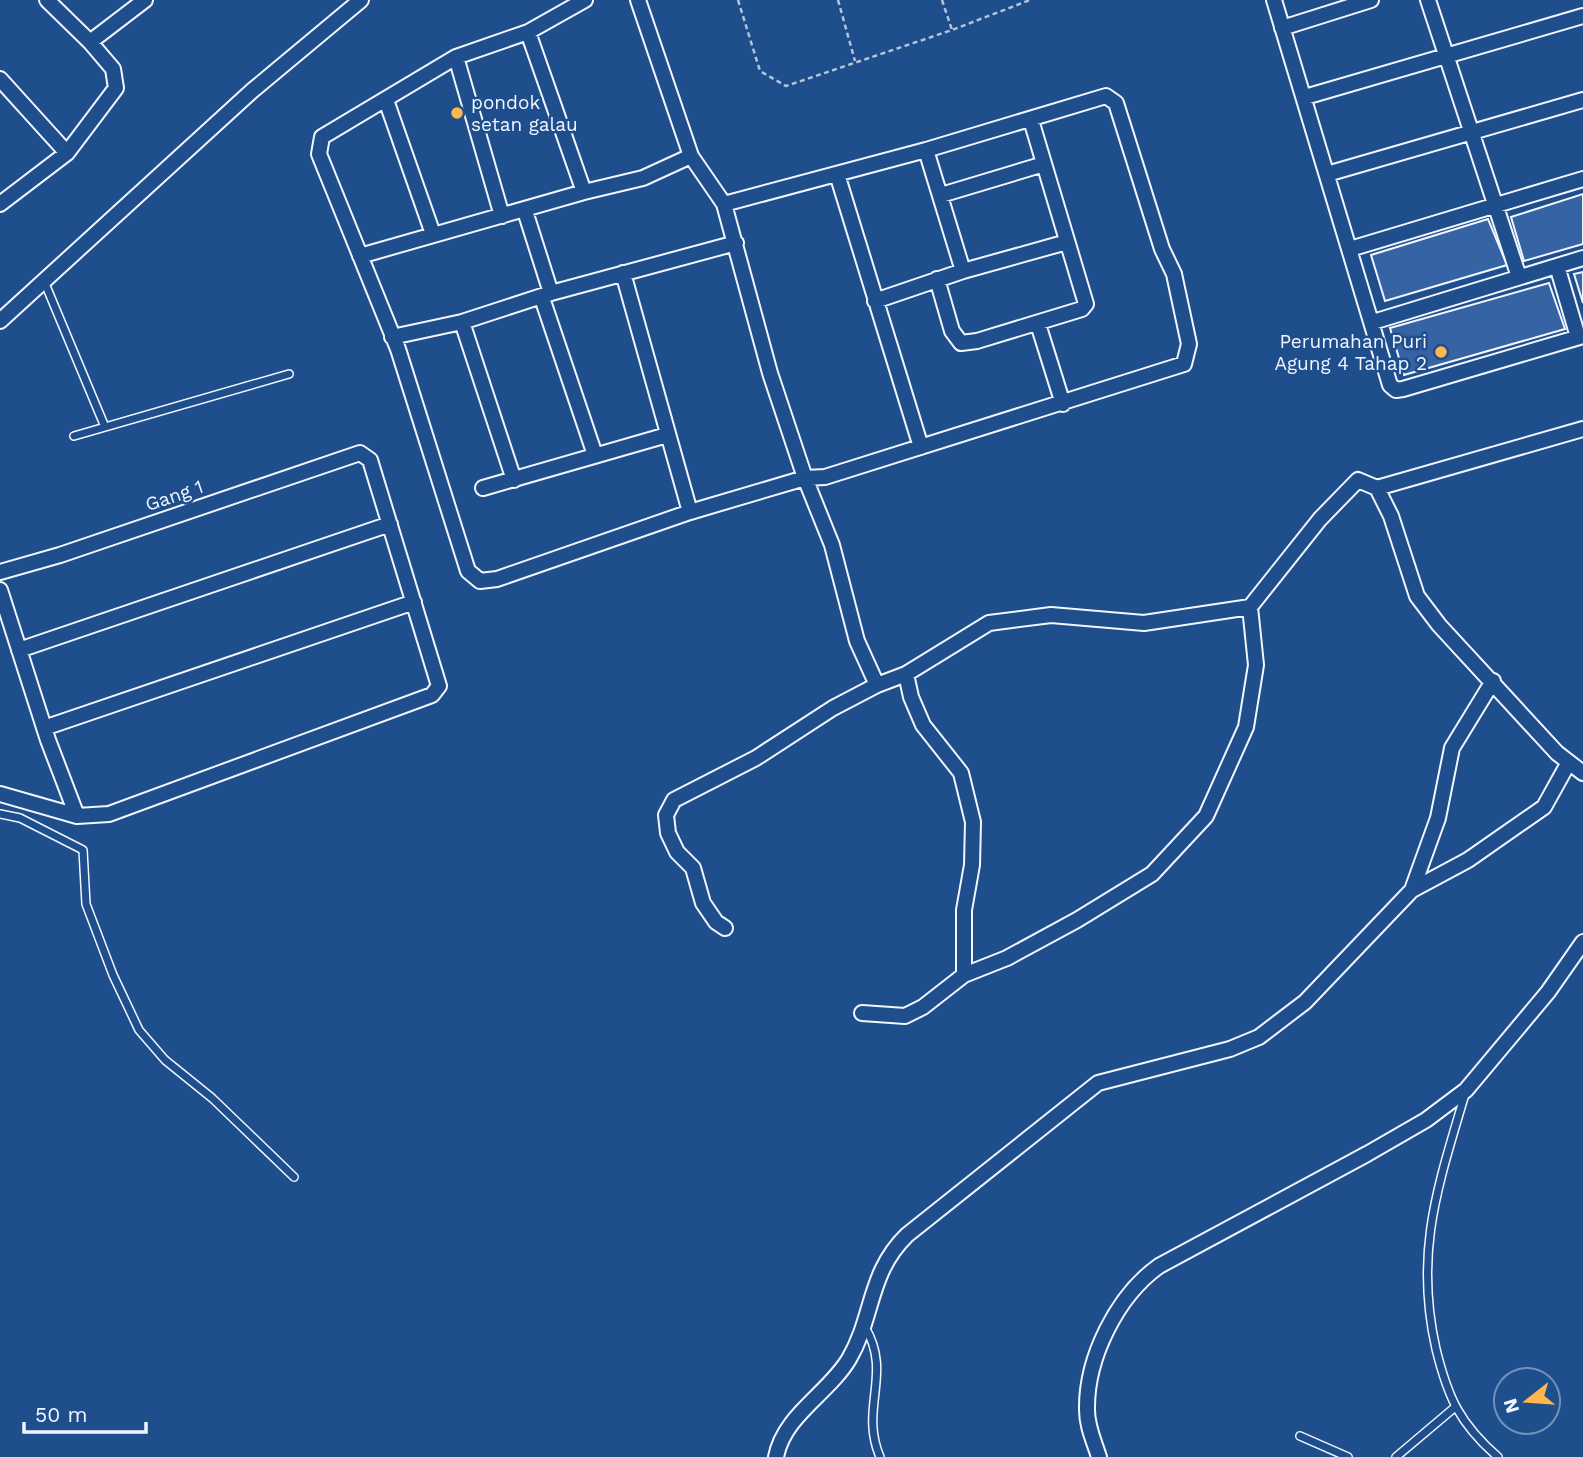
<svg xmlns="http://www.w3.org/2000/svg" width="1583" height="1457" font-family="'Work Sans',sans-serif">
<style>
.building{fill:#3563a3;stroke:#f2f6ff;stroke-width:2}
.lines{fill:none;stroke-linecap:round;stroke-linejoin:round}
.lane-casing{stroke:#f2f6ff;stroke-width:10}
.street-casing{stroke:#f2f6ff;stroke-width:18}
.path{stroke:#b3c4dc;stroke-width:2.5;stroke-dasharray:5 3.5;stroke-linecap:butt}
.lane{stroke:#1f4e8c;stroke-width:7}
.street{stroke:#1f4e8c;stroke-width:14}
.poi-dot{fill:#ffb74d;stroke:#1f4e8c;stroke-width:2.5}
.labels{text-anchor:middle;stroke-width:5;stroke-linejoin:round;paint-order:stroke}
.poi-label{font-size:19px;fill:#f2f6ff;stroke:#1f4e8c;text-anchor:start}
.street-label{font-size:19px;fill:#f2f6ff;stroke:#1f4e8c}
</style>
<rect width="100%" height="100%" fill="#1f4e8c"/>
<!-- building -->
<path class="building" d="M1583,194V244L1524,261L1511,217Z
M1488,219L1507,265L1385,301L1371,255Z
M1583,272V303L1574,274Z
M1549,283L1565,329L1404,375L1390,328Z"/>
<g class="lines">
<defs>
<path id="lane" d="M44,281L105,427
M74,436L289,374
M0,814L20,818L83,850L86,904L113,975L139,1030L165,1060L212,1098L294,1177
M1465,1094C1438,1186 1414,1252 1436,1349C1448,1398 1460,1424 1498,1457
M865,1327C893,1374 859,1408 880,1457
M1300,1436L1348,1457
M1396,1457L1454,1408"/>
<path id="street" d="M47,0L90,42
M585,0L528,32L456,57L322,137L319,154L398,349L468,571L480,581L497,579L690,512L805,478L825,477L1184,364L1189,344L1174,274L1162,249L1116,103L1106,96L926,150L724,204
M638,0L691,156L724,204L770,373L805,478L832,545L857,641L877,685
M1274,0L1390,385L1396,390L1403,389L1583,336
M1428,0L1519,277
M1282,28L1371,0
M528,32L584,192
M456,57L502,216
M0,79L67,153
M1305,97L1583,16
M386,100L433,234
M926,150L963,271
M837,174L921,447
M1327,174L1583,100
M941,195L1044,164
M0,204L67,153L116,88L113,69L90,42L145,0
M525,211L551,293
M1350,249L1583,179
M360,256L584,192L643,178L691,156
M1557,266L1578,337
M623,273L690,512
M937,279L952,331L961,343L977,341L1082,309L1086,304L1031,120
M542,298L595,455
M875,301L963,271L1067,242
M0,321L253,90L361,0
M462,322L514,480
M1373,322L1583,258
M1038,324L1063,404
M392,337L462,322L551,293L736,243
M483,488L667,435
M1377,488L1583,429
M0,572L60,555L360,453L370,460L439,686L432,695L109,814L77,816L0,794
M0,590L48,740L77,816
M19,650L390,524
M906,674L911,697L923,725L961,773L973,822L972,865L964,910V975
M44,728L414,602
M1412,890L1468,860L1544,807L1569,762
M725,928L716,922L703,903L693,868L677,852L668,833L666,815L674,800L756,758L833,708L877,685L906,674L989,623L1051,615L1144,623L1250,607L1320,519L1358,480L1377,488L1391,516L1417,596L1439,625L1557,753L1583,773
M862,1013L905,1016L923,1007L964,975L1007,958L1077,920L1152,874L1206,816L1246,727L1256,665L1250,607
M776,1457C784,1415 828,1394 849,1359C874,1316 868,1273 907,1235L1098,1083L1230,1049L1259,1037L1305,1002L1412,890L1438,818L1452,748L1493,681
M1099,1457C1094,1441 1087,1427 1087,1410C1086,1358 1117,1296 1159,1266L1367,1154L1426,1120L1466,1090L1548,992L1583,942"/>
</defs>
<!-- lane casing -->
<use href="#lane" class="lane-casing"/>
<!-- street casing -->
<use href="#street" class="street-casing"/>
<!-- path -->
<path class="path" d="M738,0L760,71L786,86L952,30L1030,0
M838,0L855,61
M942,0L952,30"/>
<!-- lane -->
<use href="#lane" class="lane"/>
<!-- street -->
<use href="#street" class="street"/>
</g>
<!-- markers -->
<g class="poi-dot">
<circle cx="457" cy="113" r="7"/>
<circle cx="1441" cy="352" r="7"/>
</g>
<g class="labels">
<!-- poi labels -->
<g class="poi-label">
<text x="471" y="109">pondok<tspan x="471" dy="22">setan galau</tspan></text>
<text x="1427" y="348" text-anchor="end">Perumahan Puri<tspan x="1427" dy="22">Agung 4 Tahap 2</tspan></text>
</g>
<!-- street labels -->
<g class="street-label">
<text transform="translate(174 495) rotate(-19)" y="7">Gang 1</text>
</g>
</g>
<!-- north arrow -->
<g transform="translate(1527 1401) rotate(253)"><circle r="33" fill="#1f4e8c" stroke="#7391ba" stroke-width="2"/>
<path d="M0-5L12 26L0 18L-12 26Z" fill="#ffb74d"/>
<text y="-10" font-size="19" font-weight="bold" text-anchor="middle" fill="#f2f6ff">N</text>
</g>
<!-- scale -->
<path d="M24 1422v10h122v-10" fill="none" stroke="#f2f6ff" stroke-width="3.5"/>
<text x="35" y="1422" font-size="21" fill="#f2f6ff" stroke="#1f4e8c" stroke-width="5" paint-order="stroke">50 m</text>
</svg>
